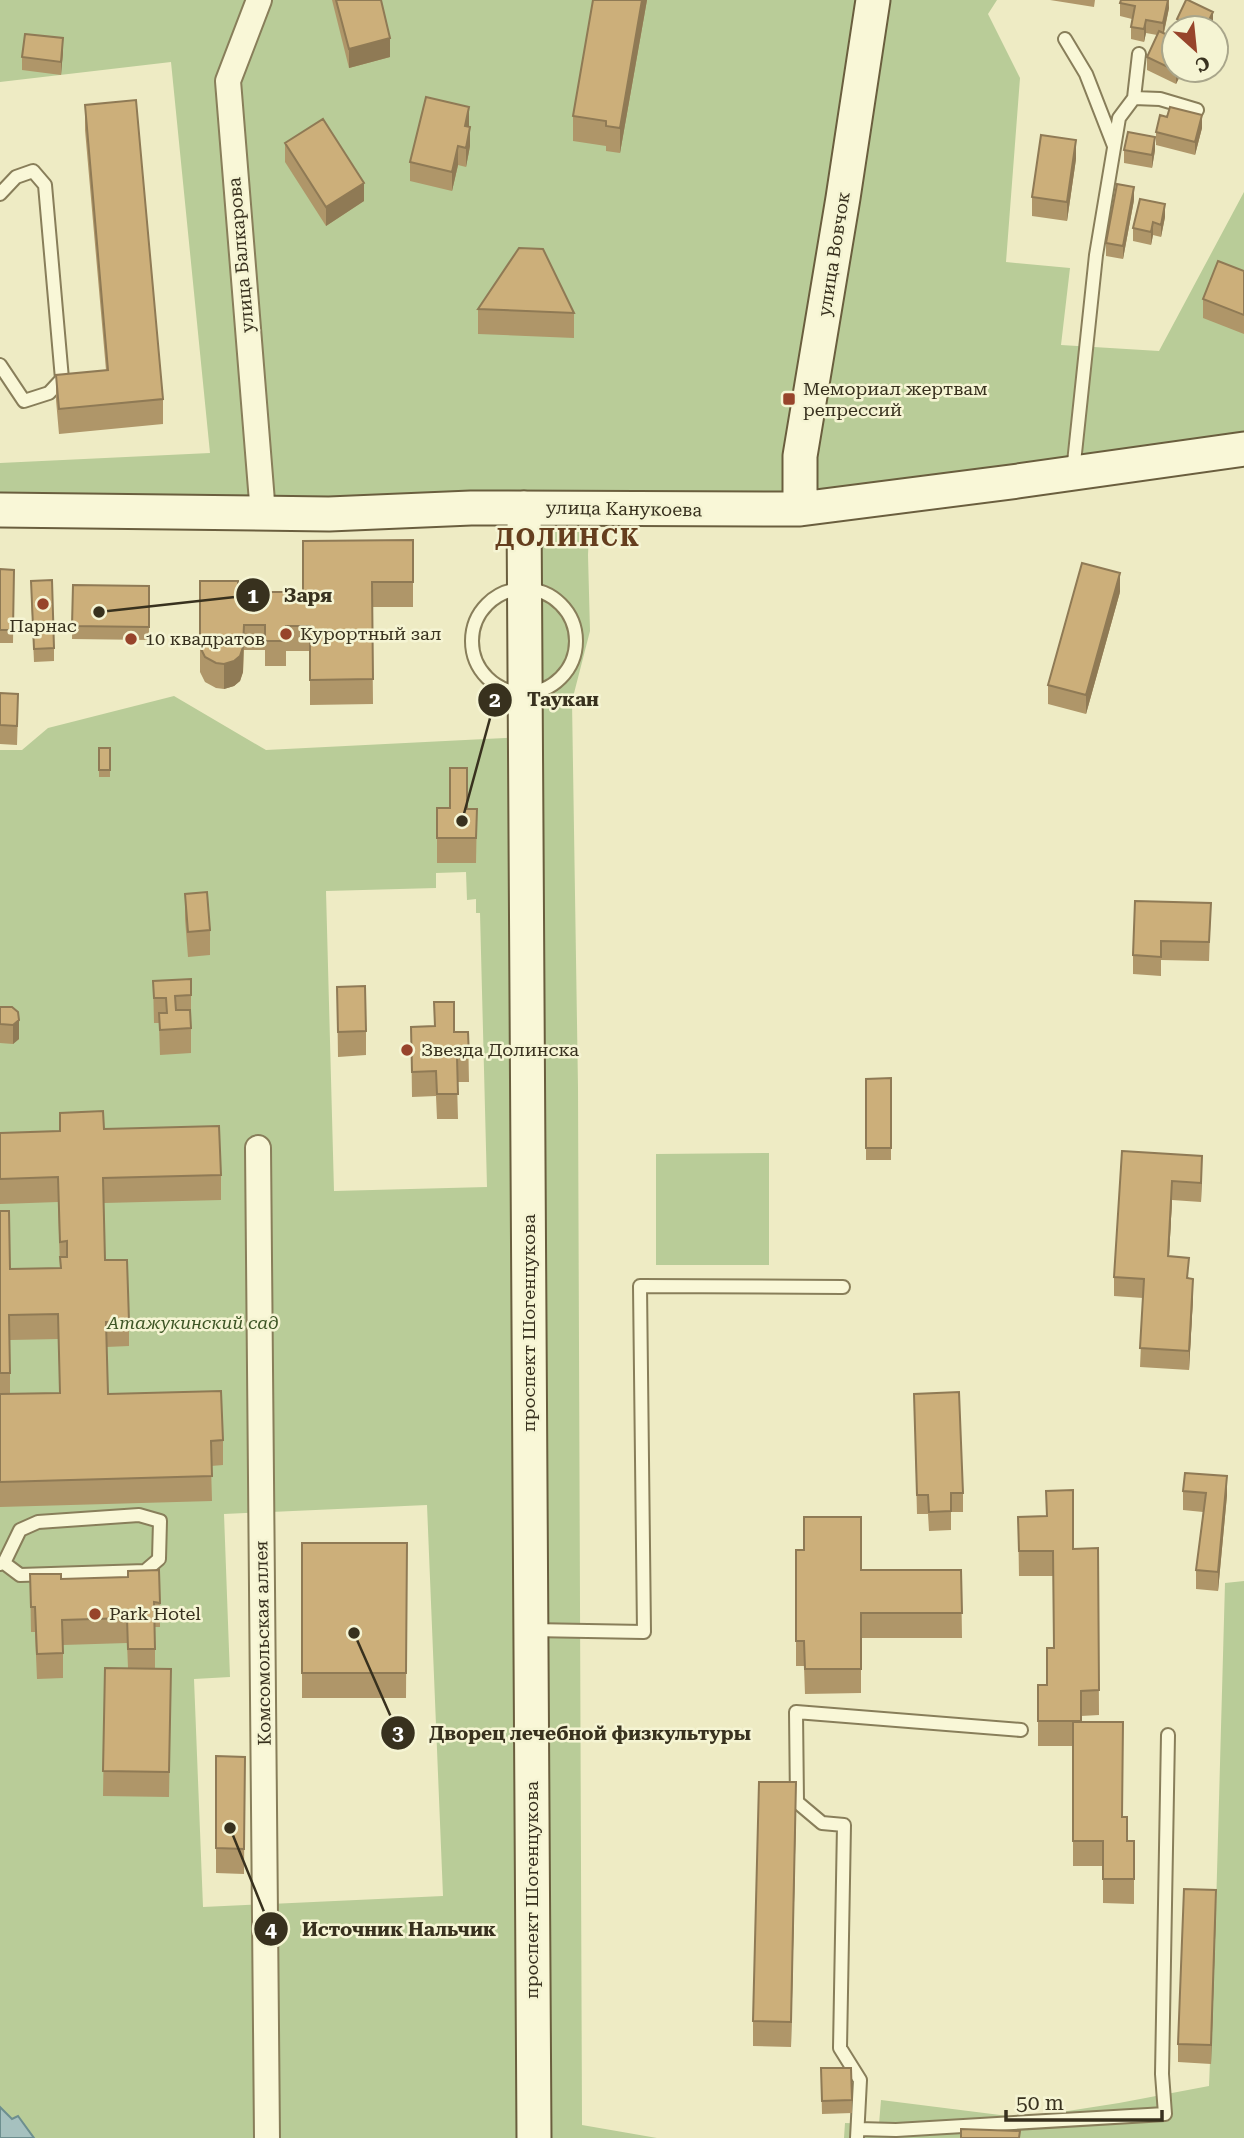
<svg xmlns="http://www.w3.org/2000/svg" width="1244" height="2138" font-family="'Roboto Serif',serif">
<style>
.green{fill:#b9cc98;fill-rule:evenodd}
.water{fill:#a6c1bf;stroke:#6d8f8f;stroke-width:2}
.lines{fill:none;stroke-linecap:round;stroke-linejoin:round}
.lane-casing{stroke:#887e5a;stroke-width:16}
.street-casing{stroke:#887e5a;stroke-width:28}
.secondary-casing{stroke:#6a5e3e;stroke-width:37}
.lane{stroke:#f9f7d7;stroke-width:12}
.street{stroke:#f9f7d7;stroke-width:24}
.secondary{stroke:#f9f7d7;stroke-width:33}
.wall{fill:#af9669;fill-rule:evenodd}
.shaded-wall{fill:#8f7a55}
.building{fill:#ccaf7a;stroke:#8f7a55;stroke-width:2}
.poi-dot{fill:#97442b;stroke:#f5f4d3;stroke-width:2.5}
.labels{text-anchor:middle;stroke-width:5;stroke-linejoin:round;paint-order:stroke}
.street-label{font-size:18px;fill:#38311e;stroke:#f5f4d3}
.poi-label{font-size:18px;fill:#38311e;stroke:#f5f4d3;text-anchor:start}
.park-label{font-size:18px;font-style:italic;fill:#3d5525;stroke:#f5f4d3}
.district-label{font-size:24px;font-weight:bold;letter-spacing:2px;fill:#653e1e;stroke:#f5f4d3}
.leader{fill:none;stroke:#38311e;stroke-width:2.5}
.callout-dot{fill:#38311e;stroke:#f5f4d3;stroke-width:2.5}
.mark-label{font-size:21px;text-anchor:middle;font-weight:bold;fill:#fff}
.callout-label{font-size:19px;text-anchor:middle;font-weight:bold;fill:#38311e;stroke:#f5f4d3;stroke-width:5;stroke-linejoin:round;paint-order:stroke}
</style>
<rect width="100%" height="100%" fill="#eeebc4"/>
<!-- green -->
<path class="green" d="M0,0H997L988,14L1020,78L1006,262L1070,268L1061,345L1159,351L1244,192V449L1124,467L590,509L588,555L590,631L572,701L578,1087L582,2125L657,2138H0V750H22L48,728L174,696L266,750L525,737L524,508L0,510V463L210,453L171,62L0,82ZM466,872L467,900L476,899V913H480L487,1187L334,1191L326,891L436,888V873ZM427,1505L443,1896L203,1907L194,1679L230,1677L224,1514Z
M769,1153V1265H656V1154Z
M1244,1581V2138H844L845,2123L879,2124L881,2100L1023,2118L1119,2103L1209,2086L1216,1909L1225,1583Z"/>
<!-- water -->
<path class="water" d="M0,2107L12,2119L18,2116L34,2138H0Z"/>
<g class="lines">
<defs>
<path id="lane" d="M1065,39L1086,74L1114,146
M1134,98L1160,99L1197,110
M0,194L16,177L33,171L45,185L62,379L49,393L24,401L0,365
M1073,472L1096,255L1119,118L1134,98L1139,54
M472 641a52 52 0 1 1 104 0a52 52 0 1 1-104 0Z
M0,1564L4,1563L20,1575L145,1571L159,1559L160,1521L139,1515L38,1522L20,1530L4,1563
M531,1630L644,1632L640,1286L843,1287
M858,2129L896,2130L1165,2114L1162,2074L1168,1735
M857,2138L860,2080L840,2048L844,1825L822,1823L797,1802L796,1712L1021,1730"/>
<path id="street" d="M259,0L228,81L263,514
M258,1148L267,2138"/>
<path id="secondary" d="M524,508L534,2138
M800,509V456L843,198L873,0
M0,510L329,514L471,508L800,509L1018,481L1244,449"/>
</defs>
<!-- lane casing -->
<use href="#lane" class="lane-casing"/>
<!-- street casing -->
<use href="#street" class="street-casing"/>
<!-- secondary casing -->
<use href="#secondary" class="secondary-casing"/>
<!-- lane -->
<use href="#lane" class="lane"/>
<!-- street -->
<use href="#street" class="street"/>
<!-- secondary -->
<use href="#secondary" class="secondary"/>
</g>
<!-- wall -->
<path class="wall" d="M332,0H381L390,57L349,68Z
M593,0H647L620,153L606,151V146L573,141V116Z
M1050,0H1095L1094,7Z
M1169,0V8L1164,33L1183,70L1176,84L1147,70V57L1157,35L1146,33L1144,42L1131,39V27L1132,19L1120,16V3Z
M1177,19L1213,24L1211,28H1177Z
M63,51L61,75L22,70V57Z
M85,105L163,399V424L59,434L56,400V375L106,370L85,130Z
M1167,117L1202,128L1195,155L1156,145V132Z
M469,127L470,146L466,167L458,165L452,191L410,181V162Z
M285,143L364,201L326,226L285,162Z
M1124,150H1155L1152,168L1124,163Z
M1076,159L1067,221L1032,216V197Z
M1134,200L1123,259L1106,256V243Z
M1165,217L1161,237L1153,235L1151,245L1133,241V228Z
M1244,271V334L1203,318V299Z
M478,309L574,313V338L478,334Z
M413,540V607H372L373,704L310,705V651H286V666H265V650H244L243,672L240,681L234,686L224,689L216,688L205,682L200,672V581L238,592H303Z
M0,569L14,570L13,643H0Z
M73,585L149,586V640L72,639Z
M1120,592L1086,714L1048,704V685Z
M31,594L54,648V661L34,662Z
M0,693L18,713L17,745L0,744Z
M99,748H110V777H99Z
M437,808L477,809L476,863H437Z
M185,894L210,930V955L188,957L185,919Z
M1211,903L1209,961L1161,960V976L1133,974V955Z
M153,981L191,995V1053L160,1055L159,1023H154Z
M337,987L366,1031V1055L338,1057Z
M0,1007H12L19,1039L13,1044L0,1043Z
M411,1027L454,1032H468L469,1082H457L458,1119H437L436,1096L412,1097Z
M891,1078V1160H866V1079Z
M104,1129L221,1175V1200L104,1203L105,1260L129,1321V1346L106,1347L108,1394L223,1440V1465L211,1466L212,1501L0,1507V1211L10,1269L60,1268L58,1202L0,1204V1133ZM58,1339L60,1393L10,1394V1340Z
M1122,1151L1202,1174L1201,1202L1172,1200L1169,1256L1189,1278L1193,1298L1189,1370L1140,1367L1143,1298L1114,1296V1277Z
M914,1394L963,1493V1512H951V1530L929,1531L928,1514H917Z
M1183,1491L1227,1495L1218,1591L1196,1589V1570L1203,1512L1183,1510Z
M1018,1517L1073,1549L1098,1548L1099,1715L1081,1716V1722L1122,1817L1127,1841H1134V1904L1103,1903V1866H1073V1746H1038V1685H1047L1053,1648V1576H1019Z
M302,1543H407L406,1698H302Z
M796,1550H804L861,1570H961L962,1638H861V1693L805,1694L804,1666H796Z
M30,1574L61,1579L160,1603V1627H155V1669H171L169,1797L103,1796L105,1668H128L127,1643L63,1645V1678L37,1679L35,1632H31Z
M216,1756L245,1757L244,1874L216,1873Z
M796,1807L791,2047L753,2046V2021Z
M1216,1909L1211,2064L1178,2062V2044Z
M821,2068H851L852,2113L822,2114Z"/>
<!-- shaded-wall -->
<path class="shaded-wall" d="M642,0H647L620,153V128Z
M1168,0L1169,8L1163,36V23Z
M1213,12V24L1211,28H1205Z
M1146,20V33L1144,42V29Z
M63,38V51L61,75V62Z
M390,38V57L349,68V49Z
M1177,70H1183L1176,84V71Z
M469,107V126L465,145V126Z
M1202,115V128L1195,155V142Z
M470,127V146L466,167V148Z
M1155,137V150L1152,168V155Z
M1076,140V159L1067,221V202Z
M458,146V165L452,191V172Z
M364,183V201L326,226V207Z
M1134,187V200L1123,259V246Z
M1165,204V217L1161,237V225Z
M1153,222V235L1151,245V232Z
M1120,573V592L1086,714V695Z
M244,625L243,672L240,681L234,686L224,689V664Z
M19,1020V1039L13,1044V1025Z
M1202,1156V1174L1201,1202V1183Z
M1172,1181V1200L1168,1275V1256Z
M1193,1279V1298L1189,1370V1351Z
M1227,1476V1495L1218,1591V1572Z
M796,1782V1807L791,2047V2022Z
M1216,1890V1909L1211,2064V2045Z"/>
<!-- building -->
<path class="building" d="M336,0H381L390,38L349,49Z
M593,0H642L620,128L606,126V121L573,116Z
M1121,0H1168L1163,23L1146,20L1144,29L1131,27L1135,6L1120,3Z
M1186,0H1188L1213,12L1205,28H1196L1177,19Z
M1159,31L1174,38V70L1147,57Z
M25,34L63,38L61,62L22,57Z
M426,97L469,107L465,126L470,127L466,148L458,146L452,172L410,162Z
M136,100L163,399L59,409L56,375L108,370L85,105Z
M1170,107L1202,115L1195,142L1156,132L1160,115L1167,117Z
M323,119L364,183L326,207L285,143Z
M1128,132L1155,137L1152,155L1124,150Z
M1041,135L1076,140L1067,202L1032,197Z
M1117,184L1134,187L1123,246L1106,243Z
M1140,199L1165,204L1161,225L1153,222L1151,232L1133,228Z
M519,248L543,249L574,313L478,309Z
M1218,261L1244,271V315L1203,299Z
M413,540V582H372L373,679L310,680V626H286V641H265V625H244L243,647L240,656L234,661L224,664L216,663L205,657L200,647V581H238V592H303V541Z
M1082,563L1120,573L1086,695L1048,685Z
M0,569L14,570L13,630H0Z
M52,580L54,648L34,649L31,581Z
M73,585L149,586V627L72,626Z
M0,693L18,694L17,726L0,725Z
M99,748H110V770H99Z
M450,768H467V809H477L476,838H437V808H450Z
M207,892L210,930L188,932L185,894Z
M1135,901L1211,903L1209,942L1161,941V957L1133,955Z
M191,979V995L175,996L176,1010H190L191,1028L160,1030L159,1013H167L166,998H154L153,981Z
M365,986L366,1031L338,1032L337,987Z
M434,1002H454V1032H468L469,1057H457L458,1094H437L436,1071L412,1072L411,1027L435,1026Z
M0,1007H12L18,1012L19,1020L13,1025L0,1024Z
M891,1078V1148H866V1079Z
M103,1111L104,1129L219,1126L221,1175L103,1178L105,1260H127L129,1321L106,1322L108,1394L221,1391L223,1440L211,1441L212,1476L0,1482V1394L60,1393L58,1314L9,1315L10,1373H0V1211H9L10,1269L61,1268L60,1257H67V1241L60,1242L58,1177L0,1179V1133L60,1131V1113Z
M1122,1151L1202,1156L1201,1183L1172,1181L1168,1256L1189,1258L1187,1278L1193,1279L1189,1351L1140,1348L1144,1279L1114,1277Z
M959,1392L963,1493H951V1511L929,1512L928,1495H917L914,1394Z
M1185,1473L1227,1476L1218,1572L1196,1570L1206,1493L1183,1491Z
M1073,1490V1549L1098,1548L1099,1690L1081,1691V1721H1038V1685H1047V1648H1054L1053,1551H1019L1018,1517L1047,1516L1046,1491Z
M804,1517H861V1570H961L962,1613H861V1669H805L804,1641H796V1550H804Z
M302,1543H407L406,1673H302Z
M159,1570L160,1603L154,1602L155,1649H128L127,1618L62,1620L63,1653L37,1654L35,1607H31L30,1574H61V1579L128,1577V1571Z
M105,1668L171,1669L169,1772L103,1771Z
M1073,1722H1123L1122,1817H1127V1841H1134V1879H1103V1841H1073Z
M216,1756L245,1757L244,1849L216,1848Z
M759,1782H796L791,2022L753,2021Z
M1184,1889L1216,1890L1211,2045L1178,2044Z
M821,2068H851L852,2100L822,2101Z
M961,2129L1020,2131L1019,2138H961Z"/>
<!-- markers -->
<g class="poi-dot">
<rect x="782" y="392" width="14" height="14" rx="3.5"/>
<circle cx="43" cy="604" r="7"/>
<circle cx="286" cy="634" r="7"/>
<circle cx="131" cy="639" r="7"/>
<circle cx="407" cy="1050" r="7"/>
<circle cx="95" cy="1614" r="7"/>
</g>
<g class="labels">
<!-- street labels -->
<g class="street-label">
<text transform="translate(834 254) rotate(-81)" y="6">улица Вовчок</text>
<text transform="translate(241 255) rotate(-95)" y="6">улица Балкарова</text>
<text transform="translate(624 509) rotate(1)" y="6">улица Канукоева</text>
<text transform="translate(529 1323) rotate(-90)" y="6">проспект Шогенцукова</text>
<text transform="translate(263 1643) rotate(-91)" y="6">Комсомольская аллея</text>
<text transform="translate(532 1890) rotate(-90)" y="6">проспект Шогенцукова</text>
</g>
<!-- poi labels -->
<g class="poi-label">
<text x="803" y="395">Мемориал жертвам<tspan x="803" dy="21">репрессий</tspan></text>
<text x="43" y="632" text-anchor="middle">Парнас</text>
<text x="300" y="640">Курортный зал</text>
<text x="145" y="645">10 квадратов</text>
<text x="421" y="1056">Звезда Долинска</text>
<text x="109" y="1620">Park Hotel</text>
</g>
<!-- park labels -->
<g class="park-label">
<text x="193" y="1329">Атажукинский сад</text>
</g>
<!-- district labels -->
<g class="district-label">
<text x="568" y="546">ДОЛИНСК</text>
</g>
</g>
<!-- callouts -->
<path class="leader" d="M99 612L253 595M462 821L495 700M354 1633L398 1733M230 1828L271 1929"/>
<g class="callout-dot">
<circle cx="99" cy="612" r="7"/>
<circle cx="462" cy="821" r="7"/>
<circle cx="354" cy="1633" r="7"/>
<circle cx="230" cy="1828" r="7"/>
<circle cx="253" cy="595" r="18"/>
<circle cx="495" cy="700" r="18"/>
<circle cx="398" cy="1733" r="18"/>
<circle cx="271" cy="1929" r="18"/>
</g>
<g class="mark-label">
<text x="253" y="603">1</text>
<text x="495" y="707">2</text>
<text x="398" y="1740">3</text>
<text x="271" y="1937">4</text>
</g>
<g class="callout-label">
<text x="308" y="602">Заря</text>
<text x="563" y="706">Таукан</text>
<text x="590" y="1740">Дворец лечебной физкультуры</text>
<text x="399" y="1936">Источник Нальчик</text>
</g>
<!-- north arrow -->
<g transform="translate(1195 49) rotate(153)"><circle r="33" fill="#f5f4d3" stroke="#a9a68b" stroke-width="2"/>
<path d="M0-5L12 26L0 18L-12 26Z" fill="#97442b"/>
<text y="-10" font-size="19" font-weight="bold" text-anchor="middle" fill="#38311e">С</text>
</g>
<!-- scale -->
<path d="M1006 2110v10h156v-10" fill="none" stroke="#38311e" stroke-width="3.5"/>
<text x="1016" y="2110" font-size="21" fill="#38311e" stroke="#f5f4d3" stroke-width="5" paint-order="stroke">50 m</text>
</svg>
